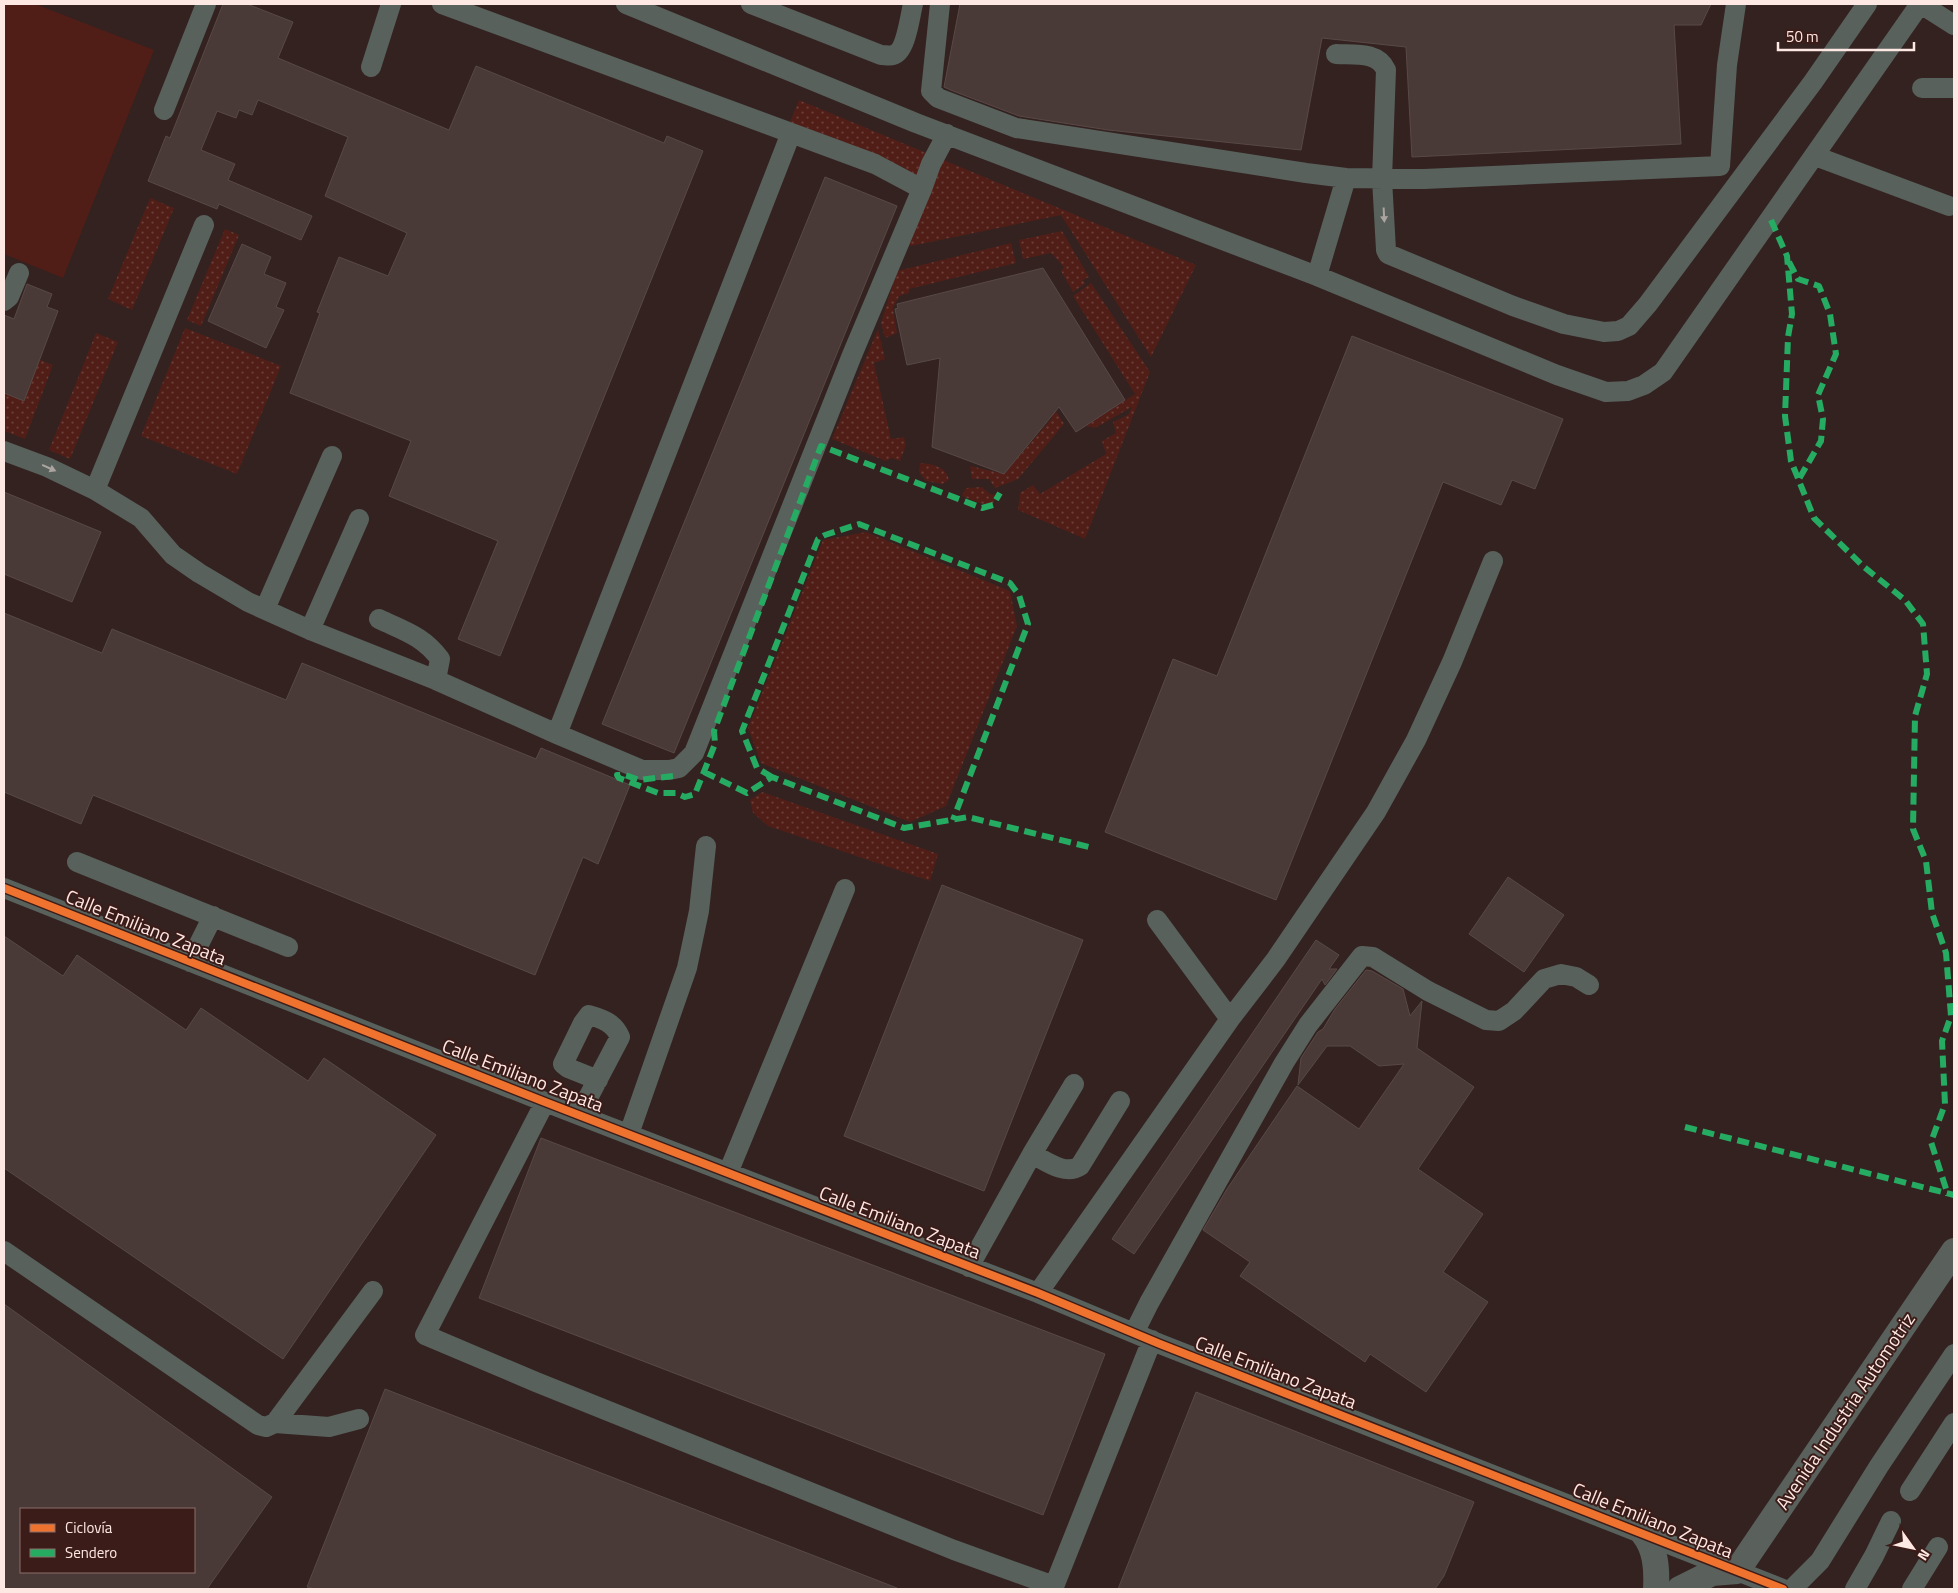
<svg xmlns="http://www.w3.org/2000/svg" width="1958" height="1593" font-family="'Titillium Web',sans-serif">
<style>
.grass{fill:#501e17}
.garden{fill:url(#garden-dots)}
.building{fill:#493a38;stroke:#584947;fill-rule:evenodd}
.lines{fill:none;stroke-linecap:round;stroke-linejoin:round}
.minor{stroke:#58615c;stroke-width:20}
.major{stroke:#5a605b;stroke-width:26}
.quiet{stroke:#26ab63;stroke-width:6;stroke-dasharray:12 6;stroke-linecap:butt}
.cycleway-casing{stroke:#3b1c18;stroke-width:11}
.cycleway{stroke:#ef722f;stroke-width:8}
.oneway{fill:#aba4a0}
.labels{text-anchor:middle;stroke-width:4;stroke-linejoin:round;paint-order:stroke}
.street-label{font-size:19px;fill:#fee8e4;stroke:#3b1c18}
</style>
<defs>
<pattern id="garden-dots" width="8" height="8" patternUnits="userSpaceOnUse" patternTransform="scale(1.25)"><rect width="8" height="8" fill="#501e17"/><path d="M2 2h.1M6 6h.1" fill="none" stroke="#6a3f39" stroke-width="1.8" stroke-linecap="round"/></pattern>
</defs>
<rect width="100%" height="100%" fill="#332220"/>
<!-- grass -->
<path class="grass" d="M4,4H35L154,50L63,278L4,254Z"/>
<!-- garden -->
<path class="garden" d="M799,100L1196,265L1151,357L1061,215L911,246L905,240L912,180L905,168L790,122Z
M150,198L174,208L132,310L108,299Z
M225,229L239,235L201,326L187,320Z
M1062,231L1089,277L1083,280L1085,284L1073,292L1061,271L1064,267L1051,253L1023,259L1019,240Z
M1011,243L1016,263L909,289V293L899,296L893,308L897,333L885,338L881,323L897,271Z
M1091,283L1150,372L1085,539L1018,510L1020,493L1033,485L1040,494L1106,454L1102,441L1116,433L1113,422L1128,415L1132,407L1095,428L1086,426L1135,394L1073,296Z
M185,328L281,366L237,474L141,436Z
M878,329L885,359L874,363L891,439L904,437L906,445L900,461L892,458L886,461L832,439Z
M96,333L118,342L70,459L49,450Z
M1016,348L1064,424L1018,479L995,488L989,479H972L970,466L1004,474L1052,418L1012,357Z
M40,360L53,365L25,439L4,431V393L24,401Z
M920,463C932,464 946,466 949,480L942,484L926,481L919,472Z
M982,487L990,494L997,495L993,503L987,506L962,496L966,488Z
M866,532L1010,591L1017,626L946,806L910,822L761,763L748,728L823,540Z
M762,792L938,854L930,881L768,826L753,813L750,800Z"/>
<!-- building -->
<path class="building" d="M223,4H247L293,22L278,58L449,130L476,66L664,143L667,136L703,151L500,656L458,639L498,541L389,496L411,441L290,393L320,313L317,312L339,257L388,276L407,233L325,196L348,137L258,100L252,115L239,110L236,118L217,111L201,150L235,164L228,180L312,216L301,240L219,204L217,209L148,181L166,136L170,138Z
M960,4H1711L1701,25H1674L1681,144L1412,157L1406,47L1322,38L1301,150L1108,130L1019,116L953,91L944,87Z
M825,177L897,206L674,753L602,724Z
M242,244L271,257L264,274L286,283L276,307L284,310L266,348L208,321Z
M1043,268L1125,400L1076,432L1059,407L1004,474L932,447L940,358L907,365L895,309L898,308L897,304Z
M27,284L52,294L47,307L58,311L24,401L4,393V315L14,319Z
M1352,336L1563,419L1535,489L1512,480L1501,505L1443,482L1276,900L1105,832L1173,659L1217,676Z
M4,492L101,532L72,602L4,574Z
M4,613L102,653L112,629L286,700L302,663L536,759L541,748L630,785L598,864L583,857L535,975L93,795L81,824L4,792Z
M1508,877L1564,915L1524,972L1469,934Z
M942,885L1083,940L984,1191L844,1136Z
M4,936L63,976L77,955L186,1030L201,1008L308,1081L324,1058L436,1135L283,1359L4,1168Z
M1316,940L1339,955L1329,969H1337L1325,985L1322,979L1134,1254L1112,1239Z
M1366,970L1372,971L1403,989L1410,1016L1422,1001L1417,1048L1474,1087L1418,1169L1483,1214L1443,1272L1488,1302L1426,1392L1370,1354L1365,1362L1240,1276L1250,1262L1203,1230L1227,1189L1297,1086L1359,1129L1404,1064L1379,1066L1350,1046H1327L1298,1085L1301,1058L1318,1032L1323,1029L1335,1009Z
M541,1138L1105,1354L1043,1515L479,1298Z
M4,1304L272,1497L207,1589H4ZM21,1509H194V1572H21Z
M385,1389L897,1588L896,1589H315L307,1587Z
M1196,1392L1474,1502L1444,1576L1435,1589H1118Z"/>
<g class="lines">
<!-- minor -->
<path class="minor" d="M626,4L916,123L1317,276L1557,375L1606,392L1628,391L1644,385L1663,372L1920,4
M751,4L881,55C885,55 890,56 893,55C906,52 910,16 913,4
M940,4L931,91L938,98L1016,128L1306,173L1346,178L1424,179L1720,166L1727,65L1736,4
M1921,4L1954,25
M1336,54C1354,55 1378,51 1386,70L1382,179L1386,250L1388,254L1513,306L1564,324L1604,332L1618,331L1629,326L1648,304L1813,82L1867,4
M371,67L391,4
M1922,88H1954
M164,110L206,4
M1815,156L1949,206
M922,189L931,164L947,134
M1317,276L1346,178
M4,301L9,297L19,273
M4,451L47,467L95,490L141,518L173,555L199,573L248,602L310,630L436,680L557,734L642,770H669L679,768L694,753L852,355L922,189L875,164L442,4
M95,490L204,225
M265,609L332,456
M379,619C404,631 423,636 440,659L436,680
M310,630L359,519
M557,734L791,133
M77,862L288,947
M4,888L545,1102L1038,1293L1160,1344L1783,1589
M1157,920L1230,1019
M190,962L213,916
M1074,1084L1032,1154C1046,1161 1065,1176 1080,1166L1120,1101
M545,1102L425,1335L536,1382L954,1550L1054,1586
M579,1115L620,1037C614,1023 603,1019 589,1015L583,1023L563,1064L568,1068L598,1080
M629,1134L687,968L699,911L706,846
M728,1173L845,889
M4,1251L258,1425L266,1427L275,1423L373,1291
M969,1267L1032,1154
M1038,1293L1230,1019L1276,959L1376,812L1416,740L1452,662L1493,561
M1134,1333L1149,1303L1284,1063L1308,1025L1362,956L1373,957L1428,991L1486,1020L1499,1021L1514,1011L1544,979L1561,974L1576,977L1589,985
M275,1423L329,1427L359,1419
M1910,1491L1954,1423
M1053,1589L1152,1340
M1792,1589L1820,1561L1879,1466L1954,1354
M1855,1589L1874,1556L1891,1521
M1912,1589L1938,1547"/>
<!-- major -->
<path class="major" d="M1643,1533C1656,1549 1657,1569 1656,1589
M1680,1589L1712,1573L1737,1571L1954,1251"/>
<!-- quiet -->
<path class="quiet" d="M1771,220L1787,256L1792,314L1788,337L1785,416L1791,461L1814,518L1864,567L1905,600L1923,624L1927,674L1915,716L1913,829L1926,861L1932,913L1946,953L1951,1016L1942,1041L1945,1104L1931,1142L1948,1195
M1789,262L1798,279L1819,286L1830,314L1836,354L1818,395L1823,419L1821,441L1799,479
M704,772L747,793L772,777L904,828L968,817L1093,848
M673,776L639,780L625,775H617L619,778L658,793H676L685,797L695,794L715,744L714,731L821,446L982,508L993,505L1000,493
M772,777L757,768L742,731L818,539L825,535L859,524L1010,583L1019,595L1028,624L953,820
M1685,1127L1954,1195"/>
<defs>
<path id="cycleway" d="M4,888L545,1102L1038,1293L1160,1344L1783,1589"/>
</defs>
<!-- cycleway casing -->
<use href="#cycleway" class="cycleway-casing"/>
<!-- cycleway -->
<use href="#cycleway" class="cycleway"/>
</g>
<!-- one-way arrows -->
<defs><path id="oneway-solid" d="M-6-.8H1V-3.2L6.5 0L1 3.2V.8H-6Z" transform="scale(1.25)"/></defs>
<g class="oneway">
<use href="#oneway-solid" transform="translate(1384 215) rotate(87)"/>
<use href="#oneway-solid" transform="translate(49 468) rotate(24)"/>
</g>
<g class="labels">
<!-- street labels -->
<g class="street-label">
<text transform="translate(146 927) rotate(22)" y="7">Calle Emiliano Zapata</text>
<text transform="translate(523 1075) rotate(21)" y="7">Calle Emiliano Zapata</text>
<text transform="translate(900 1222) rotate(21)" y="7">Calle Emiliano Zapata</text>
<text transform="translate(1276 1372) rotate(21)" y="7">Calle Emiliano Zapata</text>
<text transform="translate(1845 1411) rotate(-56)" y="7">Avenida Industria Automotriz</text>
<text transform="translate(1653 1520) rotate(22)" y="7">Calle Emiliano Zapata</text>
</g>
</g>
<!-- border -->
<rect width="1958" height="1593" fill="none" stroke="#fee8e4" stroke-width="10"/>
<!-- legend -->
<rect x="20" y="1508" width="175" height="65" fill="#3b1c18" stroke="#896e6a"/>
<rect x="30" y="1524" width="25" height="8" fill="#ef722f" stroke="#896e6a"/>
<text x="65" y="1533" font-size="15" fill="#fee8e4">Ciclovía</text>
<rect x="30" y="1549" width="25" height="8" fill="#26ab63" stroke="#896e6a"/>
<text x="65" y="1558" font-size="15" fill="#fee8e4">Sendero</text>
<!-- north arrow -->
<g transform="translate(1913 1548) rotate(123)" stroke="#3b1c18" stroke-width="4" paint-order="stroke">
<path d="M0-4L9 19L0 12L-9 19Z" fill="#fee8e4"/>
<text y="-8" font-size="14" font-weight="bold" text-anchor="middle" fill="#fee8e4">N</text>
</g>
<!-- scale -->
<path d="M1778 42v8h136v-8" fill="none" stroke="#fee8e4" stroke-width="2.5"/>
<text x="1786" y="42" font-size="15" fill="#fee8e4" stroke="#3b1c18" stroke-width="4" paint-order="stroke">50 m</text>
</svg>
